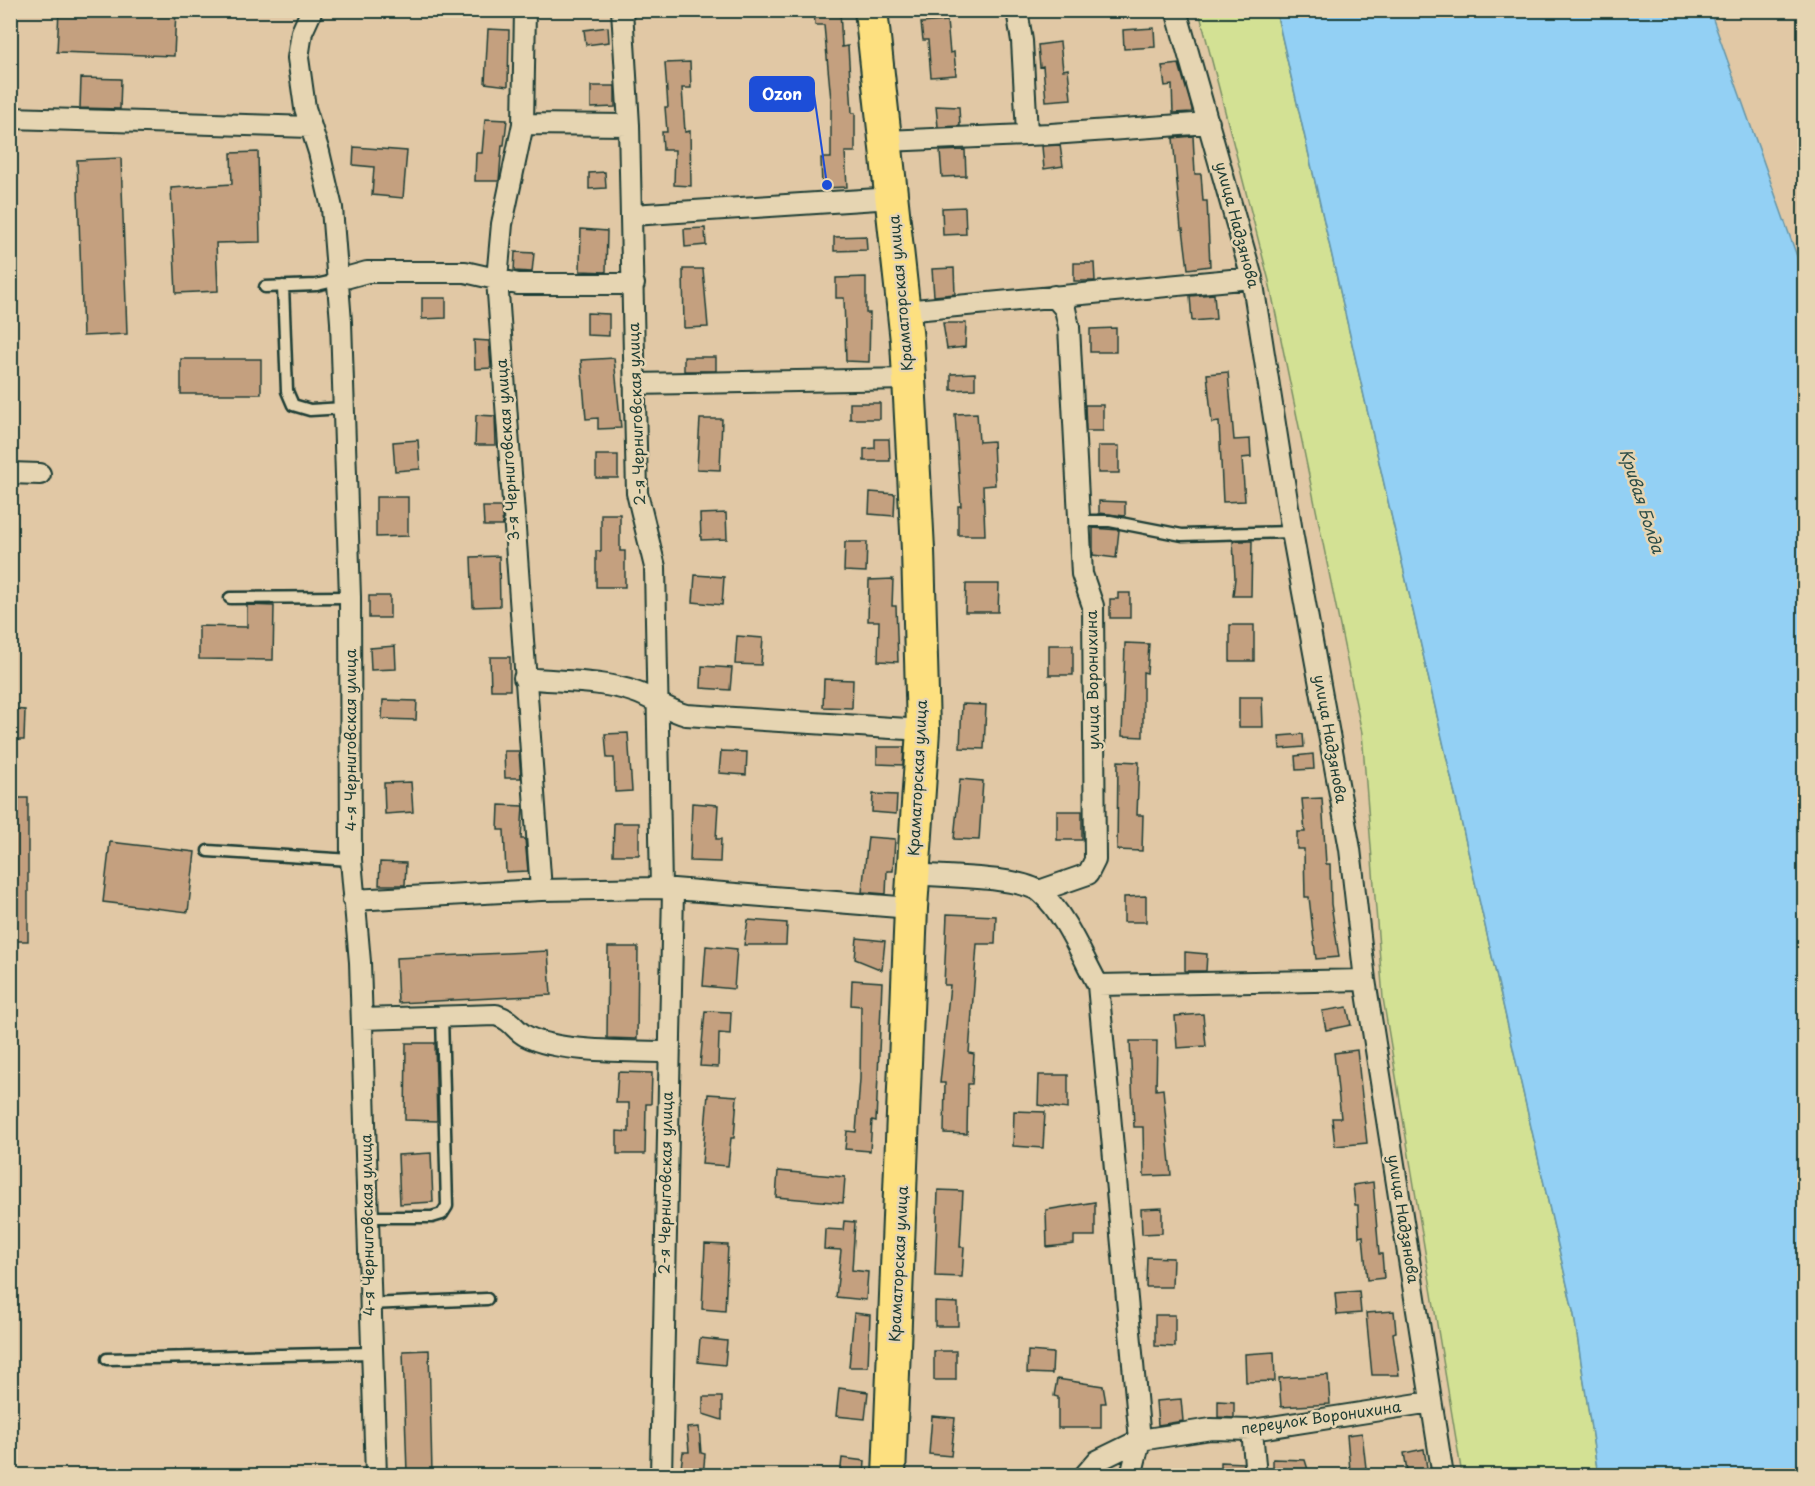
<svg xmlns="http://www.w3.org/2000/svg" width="1815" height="1486" font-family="'Playpen Sans',sans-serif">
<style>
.green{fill:#d3e194;stroke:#798f64;stroke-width:1.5}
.water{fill:#93d0f4;stroke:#6595a7;stroke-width:1.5}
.building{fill:#c4a07f;stroke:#1f3d34;stroke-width:1.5}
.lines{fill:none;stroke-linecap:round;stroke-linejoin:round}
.service-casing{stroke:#1f3d34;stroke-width:15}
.minor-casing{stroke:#1f3d34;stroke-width:24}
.primary-casing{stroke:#1f3d34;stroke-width:36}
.service{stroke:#e6d5b2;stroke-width:10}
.minor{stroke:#e6d5b2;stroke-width:20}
.primary{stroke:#fde080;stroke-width:32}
.labels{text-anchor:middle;stroke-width:5;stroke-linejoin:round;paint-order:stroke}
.street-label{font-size:15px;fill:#1f3d34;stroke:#e6d5b2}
.water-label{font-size:16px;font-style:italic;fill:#2b4c47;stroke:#e6d5b2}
.leader{fill:none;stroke:#1d4ed8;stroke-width:2}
.callout-dot{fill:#1d4ed8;stroke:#e6d5b2;stroke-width:2}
.callout{fill:#1d4ed8;stroke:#1d4ed8;stroke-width:2}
.callout-label{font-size:16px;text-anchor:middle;font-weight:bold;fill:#fff}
</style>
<rect width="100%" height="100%" fill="#e1c8a5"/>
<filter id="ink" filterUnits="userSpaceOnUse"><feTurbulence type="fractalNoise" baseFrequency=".0167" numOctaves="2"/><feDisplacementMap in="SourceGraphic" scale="12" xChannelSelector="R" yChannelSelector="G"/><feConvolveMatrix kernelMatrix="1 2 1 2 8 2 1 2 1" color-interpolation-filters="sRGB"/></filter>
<g filter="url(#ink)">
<!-- green -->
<path class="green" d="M1199,11H1276L1574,1315L1598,1475H1462L1383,998L1362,733L1269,281Z"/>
<!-- water -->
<path class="water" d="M1276,11H1710L1804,276V1475H1598L1574,1315Z"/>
<!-- building -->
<path class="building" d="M59,10H176L174,56L57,52Z
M814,10H840L842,47L848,46L852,113H855V152H845L847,187L822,188L821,158H831V100L824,25H815Z
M947,21L950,53L954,52L956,75L931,77L928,40H923L921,23Z
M608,27L609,42L586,45L584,30Z
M1154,28L1155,47L1124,49L1123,30Z
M488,29L509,30L508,86L485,83Z
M1060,42L1063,70L1068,69L1071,99L1046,101L1043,66L1040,67L1038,45Z
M690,62L691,88H682L685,132L690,131L691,186L674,185L675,150H663L662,132H667L665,107H668L665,63Z
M1179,64L1192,109V112L1173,113L1172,85L1165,86L1162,66Z
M81,78L121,79L120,109L80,108Z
M591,86H615V107L591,108Z
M936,106L959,107L960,126L938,127Z
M485,119L507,120L504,145H502L499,181H475L476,153H482Z
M1193,136L1195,174H1201L1203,201H1207L1210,266L1188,269L1183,229H1181L1173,138Z
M1060,145L1063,166L1044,169L1042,146Z
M354,147L407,151L403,198L372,195L374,167L353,165Z
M965,150L966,176L942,177L940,151Z
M258,152L260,242L216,243L218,291L176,293L171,188L232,184L231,153Z
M121,158L127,334L83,336L77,160Z
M605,172L606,188L589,189V173Z
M965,207L966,234L943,235L942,208Z
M705,228L706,245L685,247L684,229Z
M581,229L607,231L606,272L580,271Z
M866,236L867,250L834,251V237Z
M515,252L534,253L532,272L514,271Z
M1074,263H1094L1095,281H1074Z
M954,268L955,294L934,296L932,269Z
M683,269H703L708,327L684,328Z
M866,277V313H870L869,362L846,361L844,298H836V278Z
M1214,294L1216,319L1192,321L1190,296Z
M422,298H446V318L422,319Z
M587,313L609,314V336L587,335Z
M943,323H966L965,347L947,349Z
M1116,328V352H1090V329Z
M474,340L489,341L491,368L475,369Z
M684,357H716V371H684Z
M614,358L621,428L598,429V418L586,419L581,360Z
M181,359H261V394H181Z
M1228,372L1234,440L1250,439L1251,457L1242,458L1245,501L1223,502L1219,422L1212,423L1207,374Z
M975,373V389L951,390V374Z
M850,403H880V419H850Z
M1085,405H1103V431H1086Z
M977,413L979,442L993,441L995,485L983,486L985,535H958V506H961L955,414Z
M476,415L495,416L496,445H475Z
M700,419H722L720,470L697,469Z
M875,439H889L890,461H864V449L875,448Z
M418,440L420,469L395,471L393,442Z
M1098,446H1119V473H1098Z
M596,455H618V478H596Z
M870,492L895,494L894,516L869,514Z
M376,497H408V536L376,537Z
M1099,501L1125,502V516L1099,513Z
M483,507H501L503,526H484Z
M726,513L727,539L701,540L700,514Z
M601,514H620V551H625V587H596V551H601Z
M1093,528L1119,530L1116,558L1093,555Z
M1233,541H1252L1251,596H1233L1235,578Z
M845,542H867L866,572L844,571Z
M499,556L500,606L473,607L471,557Z
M695,575L724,577L722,605L693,602Z
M893,579L892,606H896L898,662L878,661L879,621H868L869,580Z
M966,584H999L998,612H965Z
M1118,593H1130V618H1110V599H1118Z
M369,596H390V618H369Z
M247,605L274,606L273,660L199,659V626L247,627Z
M1230,625H1254V661H1230Z
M737,636L763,638L761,665L735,664Z
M1125,643L1149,644L1147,673L1143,672V737L1122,736Z
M1049,645H1073V675H1049Z
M395,646L396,669L371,670L370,648Z
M490,657H510V690H491Z
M702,666L732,668L730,690L701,688Z
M824,679L853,680L852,708L823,707Z
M1239,697H1262L1263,727H1239Z
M383,700L417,701L416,720L382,719Z
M962,704L986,705L984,749L960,748Z
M10,709L25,710L24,740H10Z
M628,733L632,791L615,792L614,758H607L605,734Z
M1303,734L1304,747L1280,749L1279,736Z
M877,747H904L903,765L877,764Z
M504,751H519L521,778H505Z
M721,751L747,752L746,775L719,773Z
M1313,754L1314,769L1296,770L1295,756Z
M1118,761L1139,762L1137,815H1143L1142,851L1117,850Z
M960,779L983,781L979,840L954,839Z
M411,782L413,812L385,814L384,783Z
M873,794L897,795L896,814L872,812Z
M10,798H28V941H10Z
M1322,798L1326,864H1330L1331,904L1339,957L1316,959L1309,897H1305L1304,849H1297V832H1305L1302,799Z
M692,803L718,805L716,839H721L720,862L690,861Z
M499,805L523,806L521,839H525L528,871L506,872L504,830H498Z
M1057,811H1082V840H1057Z
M614,823H639V855H613Z
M868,837L895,839L893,871H887L886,894L862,892Z
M110,842L195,852L188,912L103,902Z
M380,862L406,863L405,885H379Z
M1146,896V922H1124V897Z
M947,914L996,916L995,944H977L969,1053L974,1054L972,1084H968L967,1134L944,1133L945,1083H940L950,985H944Z
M748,920L787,923L786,945H744Z
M857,938L885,941L882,970L855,959Z
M706,946L737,949L734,989L703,986Z
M608,947H638L637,1039L607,1038Z
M548,951L551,995L398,1003L396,958Z
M1185,952L1207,954L1206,971H1185Z
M852,980L882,982L876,1121L872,1120L870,1151L845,1149L847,1131L856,1132L860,1079L861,1006L851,1005Z
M1347,1007L1351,1025L1326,1030L1322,1011Z
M705,1011L731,1012L730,1034L719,1033L718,1067L700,1066Z
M1203,1014L1206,1046L1177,1048L1175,1016Z
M1130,1041H1157L1156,1090L1163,1089L1171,1175L1144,1176L1143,1127H1134Z
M406,1043H435L437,1121L405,1120Z
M1357,1050L1367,1143L1335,1146L1332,1118H1341L1334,1053Z
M618,1072L652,1073L651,1104H646L645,1154H617V1131L629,1132V1103H616Z
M1039,1075H1068V1109L1038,1105Z
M708,1094L737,1096L734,1138H731L728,1166L702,1164Z
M1014,1111L1045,1112L1043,1148L1013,1146Z
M431,1153L433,1202L400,1204L398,1155Z
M778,1171L845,1177L843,1203L776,1197Z
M1373,1182L1379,1254H1382L1384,1278L1367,1280L1363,1236L1359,1237L1358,1205H1355L1353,1185Z
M938,1190L963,1191L960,1247H964L962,1277L935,1276Z
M1095,1202V1236H1074V1244L1047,1247L1046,1210Z
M1162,1208V1233L1142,1234L1141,1209Z
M844,1221L855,1222L852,1270L868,1272L866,1300L836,1297L841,1250L824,1249L825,1229L843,1230Z
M705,1244L728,1245L725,1311L702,1309Z
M1147,1257L1173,1258L1172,1287H1146Z
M1359,1291L1361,1313L1337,1315L1335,1293Z
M935,1302L958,1303V1326H935Z
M1394,1311L1396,1332L1393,1333L1399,1375H1372L1366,1313Z
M854,1313L870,1315L868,1367H849Z
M1155,1315H1175V1347L1155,1346Z
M700,1338L727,1341L725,1365L698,1362Z
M429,1350L432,1473H407L403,1351Z
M934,1351H956V1380H934Z
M1028,1351L1053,1353L1052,1374L1027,1373Z
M1274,1352L1275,1381L1246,1382L1245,1354Z
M1328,1375L1330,1404L1281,1407L1279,1378Z
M1057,1379L1103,1386L1106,1403H1101V1428H1058V1397L1054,1396Z
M839,1388L868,1392L865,1419L836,1416Z
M703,1397H722V1420L703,1414Z
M1181,1399L1183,1421L1158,1425L1156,1401Z
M1218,1401L1234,1402V1418L1218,1417Z
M932,1416L955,1418L951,1456L929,1454Z
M699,1427L701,1453L705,1454L703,1476H680L683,1452H689L687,1428Z
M1362,1433L1366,1468L1350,1470L1347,1435Z
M1424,1449L1428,1474L1408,1476L1404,1453Z
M842,1458L865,1461L864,1476H840Z
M1273,1459L1305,1460L1310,1476H1273Z
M1221,1462L1243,1463L1244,1476H1221Z"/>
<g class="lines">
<defs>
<path id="service" d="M283,286L287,391L293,405L310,410L344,408
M265,287L316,285L338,280
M1079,521H1110L1182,535L1292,532
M230,598L350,597
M208,851L351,860
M368,1217H432L442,1214L447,1206L442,1016
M369,1304L487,1299
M107,1359L372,1353"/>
<path id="minor" d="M312,10L302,32L298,58L305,108L319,152L332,208L341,322L350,597L351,860L360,962L376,1476
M525,10L523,124L502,224L497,279L541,890
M622,10L629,125L637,493L655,567L661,888
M1017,10L1022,41L1027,133
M1176,10L1252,278L1292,532L1350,849L1365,980L1443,1476
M10,118L310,127
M523,124L629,125
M886,141L1051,134L1209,123
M632,215L893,198
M338,280L367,272H465L518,284H634
M904,311L1252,278
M634,384L909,379
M10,473L40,474
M524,678C560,682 601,680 635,692C653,698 667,710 686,715L923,730
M913,874C942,877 1020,876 1040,892C1064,912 1083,958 1098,985L1365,980
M1039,891L1088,874L1095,860L1093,606L1082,574L1069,327L1065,309L1054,296
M353,900L541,890L661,888L911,908
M1098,985L1140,1440L1131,1476
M362,1019L496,1015C514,1021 514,1030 526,1036C558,1053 632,1051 669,1052
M1252,1430L1256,1476
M661,1476L673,891
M1084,1476L1097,1461L1140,1440L1211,1429L1252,1430L1431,1402"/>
<path id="primary" d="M871,10L907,341L918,550L923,730L911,908L889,1476"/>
</defs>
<!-- service casing -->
<use href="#service" class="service-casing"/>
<!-- minor casing -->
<use href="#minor" class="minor-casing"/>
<!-- primary casing -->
<use href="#primary" class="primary-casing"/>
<!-- service -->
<use href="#service" class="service"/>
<!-- minor -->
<use href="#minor" class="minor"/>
<!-- primary -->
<use href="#primary" class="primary"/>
</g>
</g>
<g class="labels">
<!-- street labels -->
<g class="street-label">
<text transform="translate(1237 225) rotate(75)" y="5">улица Надзянова</text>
<text transform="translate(901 293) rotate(-95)" y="5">Краматорская улица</text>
<text transform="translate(637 414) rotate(-92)" y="5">2-я Черниговская улица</text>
<text transform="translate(508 450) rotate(-94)" y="5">3-я Черниговская улица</text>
<text transform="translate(1093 680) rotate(-91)" y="5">улица Воронихина</text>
<text transform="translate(1330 739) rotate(80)" y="5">улица Надзянова</text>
<text transform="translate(351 740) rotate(-90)" y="5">4-я Черниговская улица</text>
<text transform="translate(918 778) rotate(-87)" y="5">Краматорская улица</text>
<text transform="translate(666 1183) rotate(-89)" y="5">2-я Черниговская улица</text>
<text transform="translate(1403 1219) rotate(81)" y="5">улица Надзянова</text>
<text transform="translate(368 1225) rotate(-91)" y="5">4-я Черниговская улица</text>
<text transform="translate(899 1264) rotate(-87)" y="5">Краматорская улица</text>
<text transform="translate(1321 1418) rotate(-8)" y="5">переулок Воронихина</text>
</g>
<!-- water labels -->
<g class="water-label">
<text transform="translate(1642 501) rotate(72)" y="6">Кривая Болда</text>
</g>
</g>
<!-- callouts -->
<path class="leader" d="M827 185L814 94"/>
<circle class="callout-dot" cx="827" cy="185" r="6"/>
<rect class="callout" x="750" y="77" width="64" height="34" rx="6"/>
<g class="callout-label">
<text x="782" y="100">Ozon</text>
</g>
<!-- margin -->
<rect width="1815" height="1486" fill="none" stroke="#e6d5b2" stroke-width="36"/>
<rect x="18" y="18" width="1779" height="1450" fill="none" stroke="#1f3d34" stroke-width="2" filter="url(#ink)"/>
</svg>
